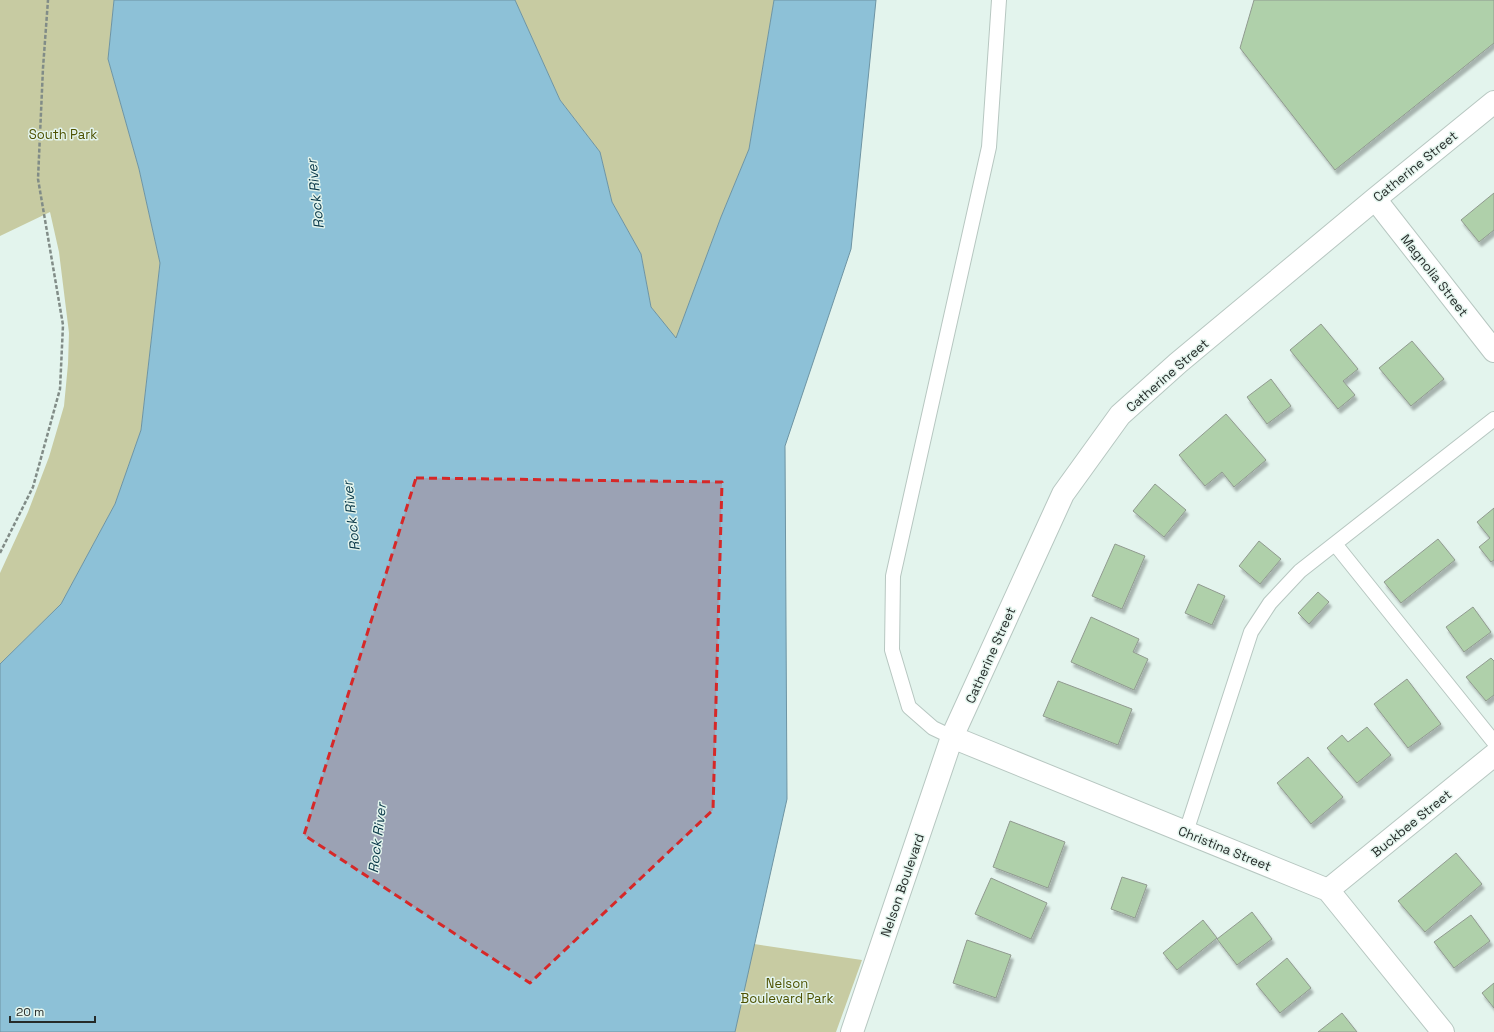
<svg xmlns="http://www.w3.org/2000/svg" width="1494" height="1032" font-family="'Space Grotesk',sans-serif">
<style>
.green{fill:#c7cba2}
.water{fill:#8dc1d7;stroke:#6e94a3}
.building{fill:#afd0aa;stroke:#909a8f;filter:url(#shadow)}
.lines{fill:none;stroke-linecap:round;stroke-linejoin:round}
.service-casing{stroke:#b7c7c1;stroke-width:16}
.minor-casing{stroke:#b7c7c1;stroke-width:24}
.path{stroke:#818c87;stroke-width:2.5;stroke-dasharray:4 2;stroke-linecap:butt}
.service{stroke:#fff;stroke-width:14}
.minor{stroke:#fff;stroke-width:22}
.marked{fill:#d62828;fill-opacity:0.2;stroke:#d62828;stroke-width:3;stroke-dasharray:8 5;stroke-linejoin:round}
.labels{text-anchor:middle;stroke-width:3;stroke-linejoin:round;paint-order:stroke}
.park-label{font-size:13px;fill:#4d5101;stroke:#e3f4ed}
.street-label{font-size:13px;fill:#252b29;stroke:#e3f4ed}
.water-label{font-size:14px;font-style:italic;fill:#073647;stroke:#e3f4ed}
</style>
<defs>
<filter id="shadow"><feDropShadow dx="2.5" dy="4.5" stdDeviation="1" flood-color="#0004"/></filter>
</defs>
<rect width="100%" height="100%" fill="#e3f4ed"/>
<!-- green -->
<path class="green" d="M0,0H114L108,59L139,169L160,263L141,430L115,504L61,604L0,664V573L28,512L49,457L64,406L68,364L69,333L59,252L50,212L0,236Z
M515,0H774L749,149L721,217L676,339L651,307L641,254L612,202L600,152L560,100Z
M754,944L862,960L836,1032H735Z"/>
<!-- water -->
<path class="water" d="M114,0H515L560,100L600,152L612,202L641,254L651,307L676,338L721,217L749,149L774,0H876L851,249L785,446L787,799L735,1032H0V664L61,604L115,504L141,430L160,263L139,169L108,59Z"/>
<!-- building -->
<path class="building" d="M1254,0H1494V43L1335,170L1240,48Z
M1494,193V230L1479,242L1461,220Z
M1321,324L1358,369L1343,381L1355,395L1338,409L1290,350Z
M1412,341L1444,379L1411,406L1379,368Z
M1271,379L1291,406L1267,424L1247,397Z
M1226,414L1266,460L1234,487L1222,472L1205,486L1179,455Z
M1155,484L1186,510L1164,537L1133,511Z
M1494,508V560L1491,562L1479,547L1490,538L1477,522Z
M1438,539L1455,560L1401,603L1384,582Z
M1259,541L1281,559L1260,584L1239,566Z
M1115,544L1145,556L1122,609L1092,596Z
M1198,584L1225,596L1212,625L1185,613Z
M1318,592L1329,602L1309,624L1298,613Z
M1473,607L1491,632L1464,652L1446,627Z
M1091,617L1139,639L1133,652L1148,659L1134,690L1071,662Z
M1491,658L1494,661V695L1486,701L1466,677Z
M1407,679L1441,724L1408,748L1374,704Z
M1058,681L1132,709L1118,745L1043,716Z
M1367,727L1391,755L1357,783L1327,748L1342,735L1348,742Z
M1308,757L1343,797L1311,824L1277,783Z
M1010,821L1065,842L1048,888L993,867Z
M1456,853L1482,884L1425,932L1398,901Z
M1122,877L1147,885L1135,918L1111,909Z
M991,878L1047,903L1031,939L975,914Z
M1252,912L1272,939L1237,965L1217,939Z
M1471,915L1490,941L1454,968L1434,942Z
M1203,920L1217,938L1177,970L1163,953Z
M967,940L1011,955L996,998L953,983Z
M1287,958L1311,988L1280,1013L1256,984Z
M1494,983V1008L1482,993Z
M1342,1013L1357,1032H1318Z"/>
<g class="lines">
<defs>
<path id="service" d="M1335,544L1494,742
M952,737L933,728L909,707L892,650L893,576L989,147L999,0
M1186,832L1251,632L1270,603L1300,571L1494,419"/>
<path id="minor" d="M1375,199L1494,351
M952,737L1328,890L1443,1032
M1328,890L1494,755
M852,1032L952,737L1063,494L1120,415L1178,363L1375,199L1494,102"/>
</defs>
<!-- service casing -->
<use href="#service" class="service-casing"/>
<!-- minor casing -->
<use href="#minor" class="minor-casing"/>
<!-- path -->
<path class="path" d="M0,553L33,487L60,389L63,325L38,179L43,68L48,0"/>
<!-- service -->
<use href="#service" class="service"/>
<!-- minor -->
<use href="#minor" class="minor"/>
</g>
<!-- marked area -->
<path class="marked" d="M416,478L722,482L713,810L530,983L304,835Z"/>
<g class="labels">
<!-- park labels -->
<g class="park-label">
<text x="63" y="139">South Park</text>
<text x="787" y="988">Nelson<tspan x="787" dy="15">Boulevard Park</tspan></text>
</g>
<!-- street labels -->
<g class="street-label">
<text transform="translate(1415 166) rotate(-39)" y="5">Catherine Street</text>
<text transform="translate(1435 275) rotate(52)" y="5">Magnolia Street</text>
<text transform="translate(1167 375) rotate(-41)" y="5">Catherine Street</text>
<text transform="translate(990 655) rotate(-66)" y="5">Catherine Street</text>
<text transform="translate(1411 823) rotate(-39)" y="5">Buckbee Street</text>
<text transform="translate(1225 848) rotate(22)" y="5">Christina Street</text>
<text transform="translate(902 885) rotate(-71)" y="5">Nelson Boulevard</text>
</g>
<!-- water labels -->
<g class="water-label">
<text transform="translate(315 194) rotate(-96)" y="5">Rock River</text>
<text transform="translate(351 516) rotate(-96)" y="5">Rock River</text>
<text transform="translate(377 838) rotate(-83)" y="5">Rock River</text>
</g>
</g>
<!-- scale -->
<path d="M10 1016v6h85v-6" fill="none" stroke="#252b29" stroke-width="2"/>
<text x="16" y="1016" font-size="12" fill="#252b29" stroke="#e3f4ed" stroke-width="3" paint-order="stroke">20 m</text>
</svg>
